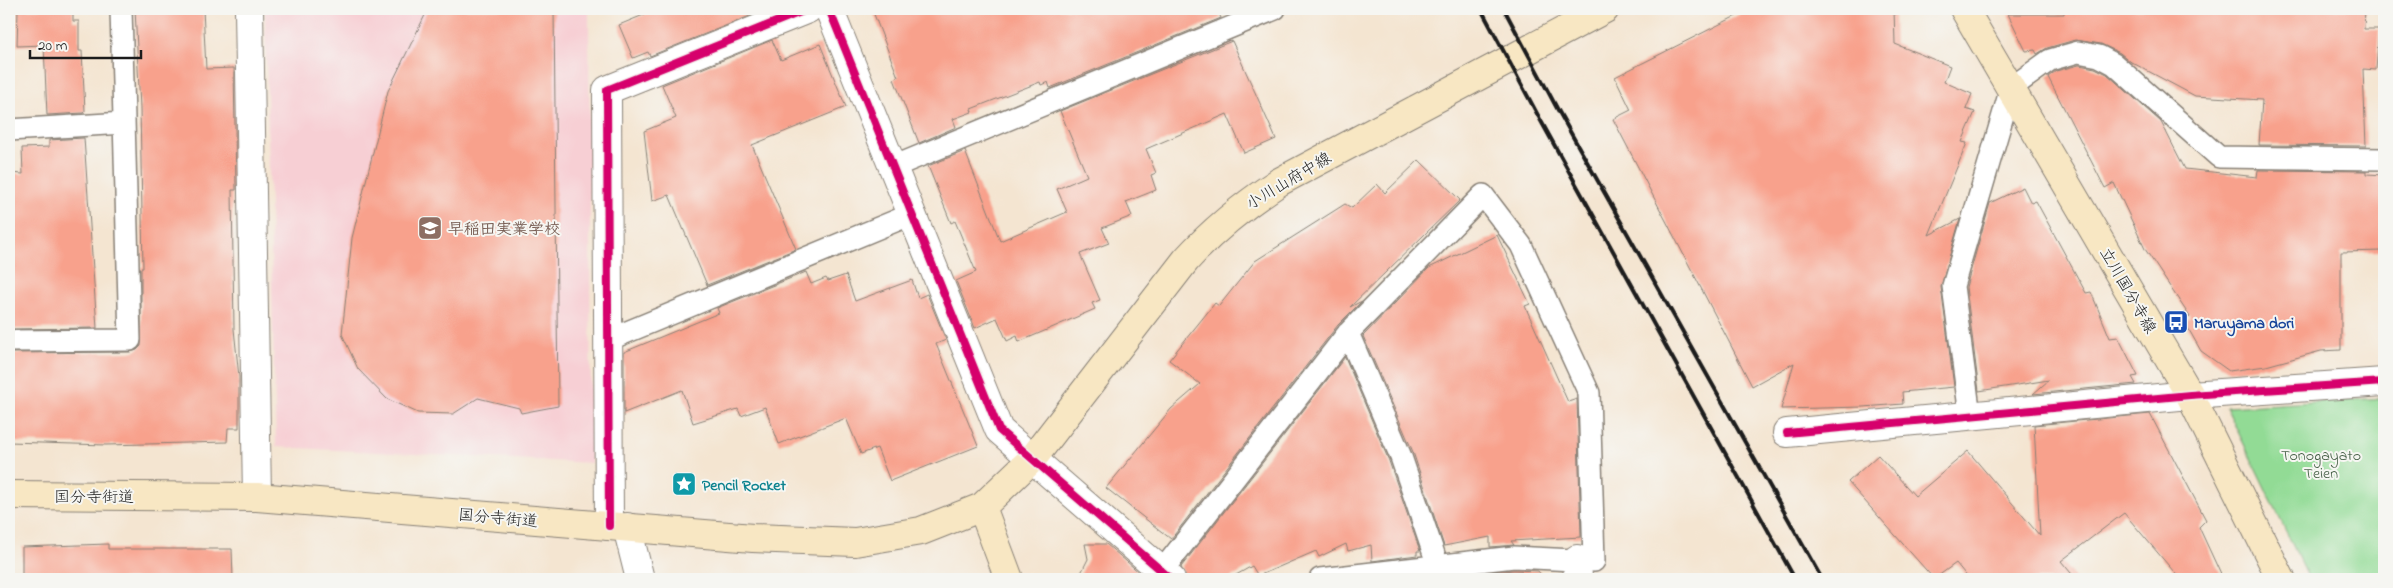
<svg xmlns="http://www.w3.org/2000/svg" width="2393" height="588" font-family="'Indie Flower','Klee One',sans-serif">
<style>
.built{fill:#f7cfd4}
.green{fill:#92db95;stroke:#577c58}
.building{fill:#f8a18c}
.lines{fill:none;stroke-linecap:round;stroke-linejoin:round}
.lane-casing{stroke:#888076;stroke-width:24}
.street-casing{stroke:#888076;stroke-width:30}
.secondary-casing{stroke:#888076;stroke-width:30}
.lane{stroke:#fff;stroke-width:21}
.street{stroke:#fff;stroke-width:28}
.secondary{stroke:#f8e7c3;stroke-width:28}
.rail{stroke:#1c1c1c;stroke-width:4}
.cycleway-casing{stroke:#f6f6f2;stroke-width:11}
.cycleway{stroke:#d6006c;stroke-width:8}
.labels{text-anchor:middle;stroke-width:4;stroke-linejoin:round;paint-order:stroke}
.street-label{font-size:16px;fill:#1c1c1c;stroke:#f6f6f2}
.education-label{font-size:16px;font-weight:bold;fill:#785e54;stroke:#f6f6f2;text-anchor:start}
.transit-label{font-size:16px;font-weight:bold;fill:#164399;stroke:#f6f6f2;text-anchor:start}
.park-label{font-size:16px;fill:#455f46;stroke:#f6f6f2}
.culture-label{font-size:16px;font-weight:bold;fill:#0d838f;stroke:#f6f6f2;text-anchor:start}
</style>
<rect width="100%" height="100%" fill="#f6f6f2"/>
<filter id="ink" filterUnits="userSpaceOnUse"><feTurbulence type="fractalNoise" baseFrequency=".02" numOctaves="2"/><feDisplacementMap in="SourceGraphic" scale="10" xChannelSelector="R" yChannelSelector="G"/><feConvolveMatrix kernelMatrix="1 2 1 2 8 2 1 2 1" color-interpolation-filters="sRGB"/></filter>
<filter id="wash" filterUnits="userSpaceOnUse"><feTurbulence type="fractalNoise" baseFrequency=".0096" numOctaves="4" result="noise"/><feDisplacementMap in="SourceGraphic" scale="20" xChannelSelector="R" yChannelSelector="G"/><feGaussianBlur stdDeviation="1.12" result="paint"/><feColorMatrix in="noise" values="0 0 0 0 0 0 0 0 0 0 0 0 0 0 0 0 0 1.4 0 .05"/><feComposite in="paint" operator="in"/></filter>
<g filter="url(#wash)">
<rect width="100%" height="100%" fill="#f4e5d1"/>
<!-- built -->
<path class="built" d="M265,9H589L591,463L276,447Z"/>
<!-- green -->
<path class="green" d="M2384,398V579H2309L2226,407Z"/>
<g id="blocks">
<!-- building -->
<path class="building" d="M18,9H73V21H79V51H82L85,111L83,113L47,115L44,45L17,46Z
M135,9H203L206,69L234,68L236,190H232L234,329L239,377V428H228L227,442L106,445L9,442V353L130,352L137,350L141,346V268H143L140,108Z
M428,9H554L558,406L521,413L519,408L478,398L453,414L418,413L387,399L358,369L342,334L352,238L388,91Z
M658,9H759L760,12L650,56L648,52L633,58L619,25Z
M872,9H1217L1221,18L1050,88L1048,82L1041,85L1040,82L971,109L972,112L953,119L956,127L919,143L894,79L898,77Z
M1750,9H1894L1895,44L1950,66L1944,82L1972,94L1966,109L1975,112L1962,142L1967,143L1929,235L1960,219L1941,287L1954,387L1902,392L1903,404L1863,407L1781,409L1794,363L1752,386L1613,119L1631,110L1615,77Z
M2064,9H2365L2364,29H2379L2376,70L2363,69L2366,146L2259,145L2262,100L2195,96L2131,62L2120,53L2101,44L2075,40L2047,48L2037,54L2035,50L2026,51L2008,14H2064Z
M772,40L781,60L820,44L846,107L752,145L796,249L707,285L669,195L652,201L644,131L676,118L662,85Z
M1232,41L1276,139L1244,153L1227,114L1146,149L1156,173L1151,175L1156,190L1126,202L1132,216L1102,228L1109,243L1080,254L1100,300L1092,303L1095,309L1019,342L1017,336L1007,341L997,318L975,328L956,281L976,272L955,221L951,223L928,166L965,151L1000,241L1067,212L1057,189L1087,176L1060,111Z
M2079,65L2095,68L2107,74L2161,122L2185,169L2257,177L2258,170L2367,171V174L2384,175V251L2341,252V350L2321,351L2266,366L2229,371L2201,351L2184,321L2190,317L2145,249L2114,183L2105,188L2048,77L2056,71Z
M84,138L97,328L9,329V173L23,174L22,148L49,147V140Z
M1419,160L1460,200L1350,307L1362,301L1338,325L1171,539L1106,488L1171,409L1200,384L1169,360L1215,303L1219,306L1255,261L1345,204L1352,208L1377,184L1385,193Z
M2023,187L2031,203L2036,201L2086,293L2091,292L2110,338L2118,337L2138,376L2132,377L2136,384L2033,394L2049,380L1979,391L1966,287L1990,203Z
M1497,235L1530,304L1525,306L1568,402L1577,399L1581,537L1511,541L1514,545L1490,547V537L1444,546L1413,452L1363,336L1429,268Z
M806,272L811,284L826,278L828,281L846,275L855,301L912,280L918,298L927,294L946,340L936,344L978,446L890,481L877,448L861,454L846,418L779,444L765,407L741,416L738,409L693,423L682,390L624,413V352L719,313L717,308Z
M1345,357L1389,461L1420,551H1417V555L1372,561L1371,545L1348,551L1346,544L1319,557L1316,551L1258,576L1252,566L1229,579H1186L1181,567Z
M2150,414L2206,520L2199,527L2223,579H2180L2124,513L2061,561L2076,579H1969L1956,563L1934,579L1848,482L1878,455L1915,496L1968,451L2040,536L2034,425Z
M108,544V549H232L233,579H22V547Z
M1085,544H1106L1147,579H1078L1088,559Z
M1514,570L1538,571L1545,579H1491V572Z"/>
</g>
</g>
<g filter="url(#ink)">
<use href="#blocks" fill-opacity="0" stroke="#888076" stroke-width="1"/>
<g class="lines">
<defs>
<path id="lane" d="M9,130L124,123
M893,167L1275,9
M1348,333L1401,457L1438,566
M608,340L912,214
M9,341L130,340L121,9
M1970,416L1953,286L2011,88L2050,60L2078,52L2099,56L2114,64L2219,157L2384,159
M1162,571L1348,333L1483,195L1521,245L1589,393L1594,561L1514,557L1320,579"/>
<path id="street" d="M249,9L257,497
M829,9L999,430L1171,579
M1787,433L2190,395L2384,382
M609,526L607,90L808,9
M627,527L640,579
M1577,559L1578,579"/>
<path id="secondary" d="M1964,9L2190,395L2281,579
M9,495L257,497L753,538L855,542L921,531L982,507L1033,458L1186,260C1214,229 1244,205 1279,182L1605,9
M982,507L1009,579"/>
</defs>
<!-- lane casing -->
<use href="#lane" class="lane-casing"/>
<!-- street casing -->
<use href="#street" class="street-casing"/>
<!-- secondary casing -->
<use href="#secondary" class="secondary-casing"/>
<!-- lane -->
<use href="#lane" class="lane"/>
<!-- street -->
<use href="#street" class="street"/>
<!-- secondary -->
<use href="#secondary" class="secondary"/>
<!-- rail -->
<path class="rail" d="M1481,9L1541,121L1795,579
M1504,9L1559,112L1822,579"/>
<defs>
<path id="cycleway" d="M829,9L999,430L1171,579
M1787,433L2190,395L2384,382
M609,526L607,90L808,9"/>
</defs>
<!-- cycleway casing -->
<use href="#cycleway" class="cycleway-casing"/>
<!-- cycleway -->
<use href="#cycleway" class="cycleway"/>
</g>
</g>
<!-- icons -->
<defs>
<symbol id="school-square" viewBox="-11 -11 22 22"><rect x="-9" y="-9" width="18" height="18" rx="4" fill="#8d6e63" stroke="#f6f6f2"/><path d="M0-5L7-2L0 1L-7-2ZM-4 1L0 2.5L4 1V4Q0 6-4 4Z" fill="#fff"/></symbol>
<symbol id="bus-square" viewBox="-11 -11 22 22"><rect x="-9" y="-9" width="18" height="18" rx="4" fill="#1a4fb4" stroke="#f6f6f2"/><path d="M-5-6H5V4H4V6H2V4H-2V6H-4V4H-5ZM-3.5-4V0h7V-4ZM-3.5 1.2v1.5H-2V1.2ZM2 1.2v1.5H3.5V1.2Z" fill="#fff"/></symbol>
<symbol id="sight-square" viewBox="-11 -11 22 22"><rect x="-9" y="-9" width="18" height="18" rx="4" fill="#0f9aa8" stroke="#f6f6f2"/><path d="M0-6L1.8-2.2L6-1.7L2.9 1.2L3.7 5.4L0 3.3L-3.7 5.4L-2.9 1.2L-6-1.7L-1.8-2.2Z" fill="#fff"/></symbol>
</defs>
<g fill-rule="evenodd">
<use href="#school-square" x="416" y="214" width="28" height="28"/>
<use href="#bus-square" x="2162" y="308" width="28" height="28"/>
<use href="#sight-square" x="670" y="470" width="28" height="28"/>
</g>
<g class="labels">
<!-- street labels -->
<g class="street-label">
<text transform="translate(1288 180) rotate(-31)" y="6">小川山府中線</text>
<text transform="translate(2129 290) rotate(60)" y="6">立川国分寺線</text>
<text x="94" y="502">国分寺街道</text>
<text transform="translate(498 517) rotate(5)" y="6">国分寺街道</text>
</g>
<!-- education labels -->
<g class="education-label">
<text x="448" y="234">早稲田実業学校</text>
</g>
<!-- transit labels -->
<g class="transit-label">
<text x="2194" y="328">Maruyama dori</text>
</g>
<!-- park labels -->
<g class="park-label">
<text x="2321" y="460">Tonogayato<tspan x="2321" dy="18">Teien</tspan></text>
</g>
<!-- culture labels -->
<g class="culture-label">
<text x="702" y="490">Pencil Rocket</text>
</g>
</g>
<!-- margin -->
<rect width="2393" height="588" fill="none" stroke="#f6f6f2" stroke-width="30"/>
<!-- scale -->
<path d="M30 50v8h111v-8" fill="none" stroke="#1c1c1c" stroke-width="2.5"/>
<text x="38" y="50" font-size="15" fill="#1c1c1c" stroke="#f6f6f2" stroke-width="4" paint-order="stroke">20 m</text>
</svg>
